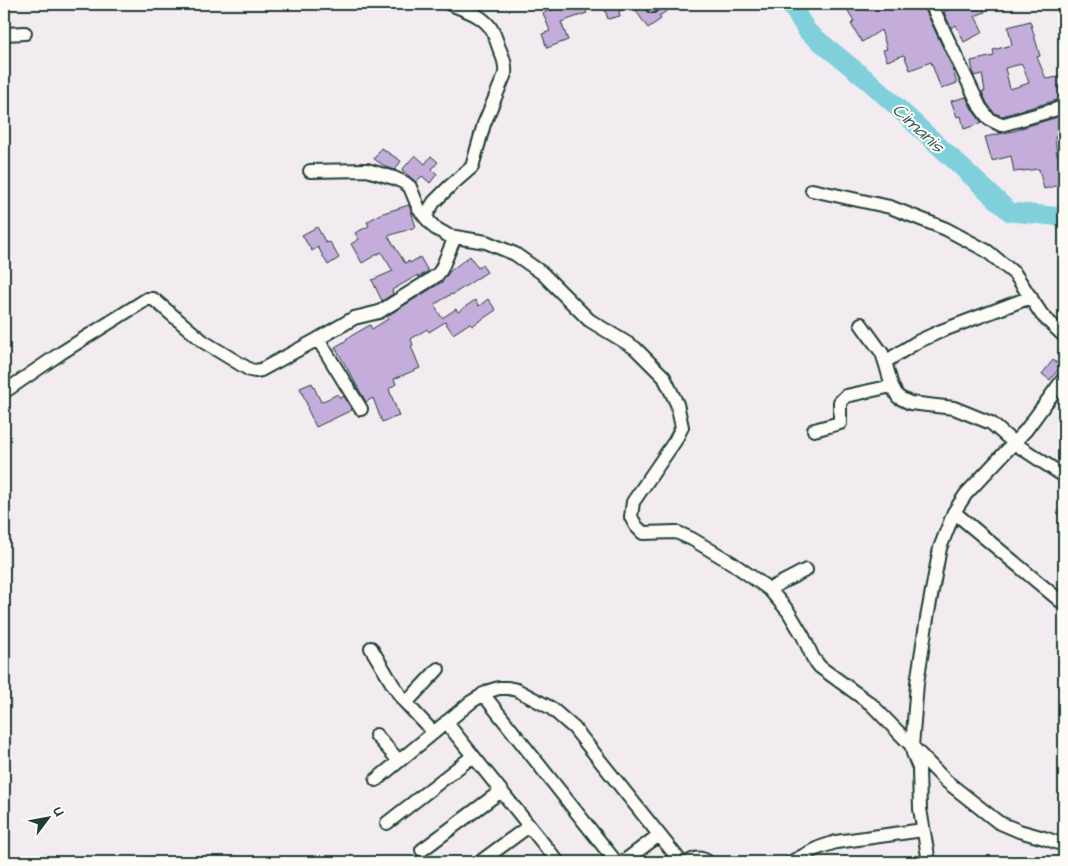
<svg xmlns="http://www.w3.org/2000/svg" width="1068" height="866" font-family="'Architects Daughter',sans-serif">
<style>
.lines{fill:none;stroke-linecap:round;stroke-linejoin:round}
.river{stroke:#80d0dc;stroke-width:19}
.building{fill:#c4acdb;stroke:#1f3d34;fill-rule:evenodd}
.minor-casing{stroke:#1f3d34;stroke-width:16}
.minor{stroke:#fdfcf7;stroke-width:12}
.labels{text-anchor:middle;stroke-width:4;stroke-linejoin:round;paint-order:stroke}
.water-label{font-size:19px;font-style:italic;fill:#37625e;stroke:#fdfcf7}
</style>
<rect width="100%" height="100%" fill="#f2ecf1"/>
<filter id="ink" filterUnits="userSpaceOnUse"><feTurbulence type="fractalNoise" baseFrequency=".02" numOctaves="2"/><feDisplacementMap in="SourceGraphic" scale="10" xChannelSelector="R" yChannelSelector="G"/><feConvolveMatrix kernelMatrix="1 2 1 2 8 2 1 2 1" color-interpolation-filters="sRGB"/></filter>
<g filter="url(#ink)">
<g class="lines">
<!-- river -->
<path class="river" d="M790,4L808,32L870,82L1010,212L1064,217"/>
</g>
<!-- building -->
<path class="building" d="M569,4H583L587,13L561,22L568,40L547,48L542,34L550,31L543,13Z
M603,4H635V5L619,11L620,16L608,19Z
M660,4H678L659,16L661,19L648,28L636,11L643,6L648,13H655L659,10Z
M844,4H923L924,7L953,69H952L957,83L941,89L931,62L910,70L904,55L887,61L883,50L887,49L881,30L862,42L851,24L854,21Z
M959,4H981L985,12L975,16L983,32L964,42L956,25L951,28L944,12Z
M1030,21L1040,56L1037,57L1046,79L1064,76V98L1002,116L994,113L987,103L982,92L985,91L982,74L974,76L971,61L994,56L993,50L1012,45L1008,27ZM1022,64L1029,83L1010,89L1005,68Z
M966,97L973,111L982,123L964,129L961,116L957,117L951,101Z
M1064,115V135L1055,137L1057,155L1064,154V168L1061,169L1064,184L1044,189L1039,169L1014,172L1011,156L992,161L985,137L1018,130V129Z
M381,148L401,161L395,170L386,167L374,159Z
M415,155L425,164L431,156L438,162L432,169L437,174L430,183L422,176L416,182L402,170Z
M409,205L416,227L388,236L405,263L409,261L410,263L420,257L428,271L419,277L418,275L392,290L393,294L382,301L372,280L393,271L381,252L362,263L351,244L359,239L355,233L369,226L367,222L380,214Z
M317,227L326,243L330,242L339,258L328,265L318,247L312,251L302,235Z
M470,256L478,268L482,265L487,272L452,295L451,294L434,305L442,318L456,309L458,312L475,300L479,306L488,299L496,310L472,326L470,323L453,334L445,322L429,332L427,329L411,339L413,345L411,346L420,368L394,379L396,384L389,389L399,416L382,422L373,398L366,402L335,347L347,340L346,339L370,325L372,329L388,319L387,316L442,282L450,271Z
M1053,360L1061,366L1050,380L1042,374Z
M312,383L321,402L338,394L340,398L344,396L352,410L316,427L307,408L308,407L300,388Z"/>
<g class="lines">
<defs>
<path id="minor" d="M450,4C465,10 483,15 492,30C495,36 497,42 499,48C503,57 506,64 505,74L484,124L472,167L449,187L434,202L429,210L426,218L435,228L449,236L486,242L515,254L542,273L589,320L635,348L664,377L677,404L682,427L675,441L633,502L631,517L636,526L643,533L676,532L692,539L732,563L769,589L788,611L803,636L813,658L820,667L871,704L946,781L998,822L1019,831L1044,838L1064,845
M651,4L652,6
M931,4L980,107L989,119L1001,125L1064,107
M4,34L25,33
M310,171L367,170L394,178L405,183L410,187L419,209L426,218
M812,190L890,207L946,229L987,251L1015,274L1042,315L1064,336
M861,324L882,353L885,362L892,386L898,397L910,403L954,408L991,423L1014,443L1064,476
M318,339L361,409
M885,362L917,342L941,331L1031,297
M4,392L61,353L147,299H153L157,302L204,342L250,370L255,371L261,370L318,339L354,318L379,312L430,280L437,275L441,270L455,237
M814,430L840,423V402L846,396L892,386
M954,512L1064,604
M769,589L806,570
M371,648L393,685L404,701L433,732
M483,694L616,862
M406,703L438,669
M446,722L558,862
M376,735L399,761
M376,780L471,702L489,691L499,688H508L517,690L551,708L574,728L681,862
M387,823L473,756
M422,850L501,791
M480,862L529,826
M623,862L659,835
M689,862C696,857 702,858 708,862
M791,862L818,848L836,842L923,830
M929,862L920,809L919,768L913,753L912,747L917,683L927,618L940,548L954,512L966,494L1026,430L1064,378"/>
</defs>
<!-- minor casing -->
<use href="#minor" class="minor-casing"/>
<!-- minor -->
<use href="#minor" class="minor"/>
</g>
</g>
<g class="labels">
<!-- water labels -->
<g class="water-label">
<text transform="translate(919 127) rotate(43)" y="7">Cimanis</text>
</g>
</g>
<!-- margin -->
<rect width="1068" height="866" fill="none" stroke="#fdfcf7" stroke-width="20"/>
<rect x="10" y="10" width="1048" height="846" fill="none" stroke="#1f3d34" stroke-width="2" filter="url(#ink)"/>
<!-- north arrow -->
<g transform="translate(48 818) rotate(58)" stroke="#fdfcf7" stroke-width="4" paint-order="stroke">
<path d="M0-4L9 19L0 12L-9 19Z" fill="#1f3d34"/>
<text y="-8" font-size="14" font-weight="bold" text-anchor="middle" fill="#1f3d34">U</text>
</g>
</svg>
